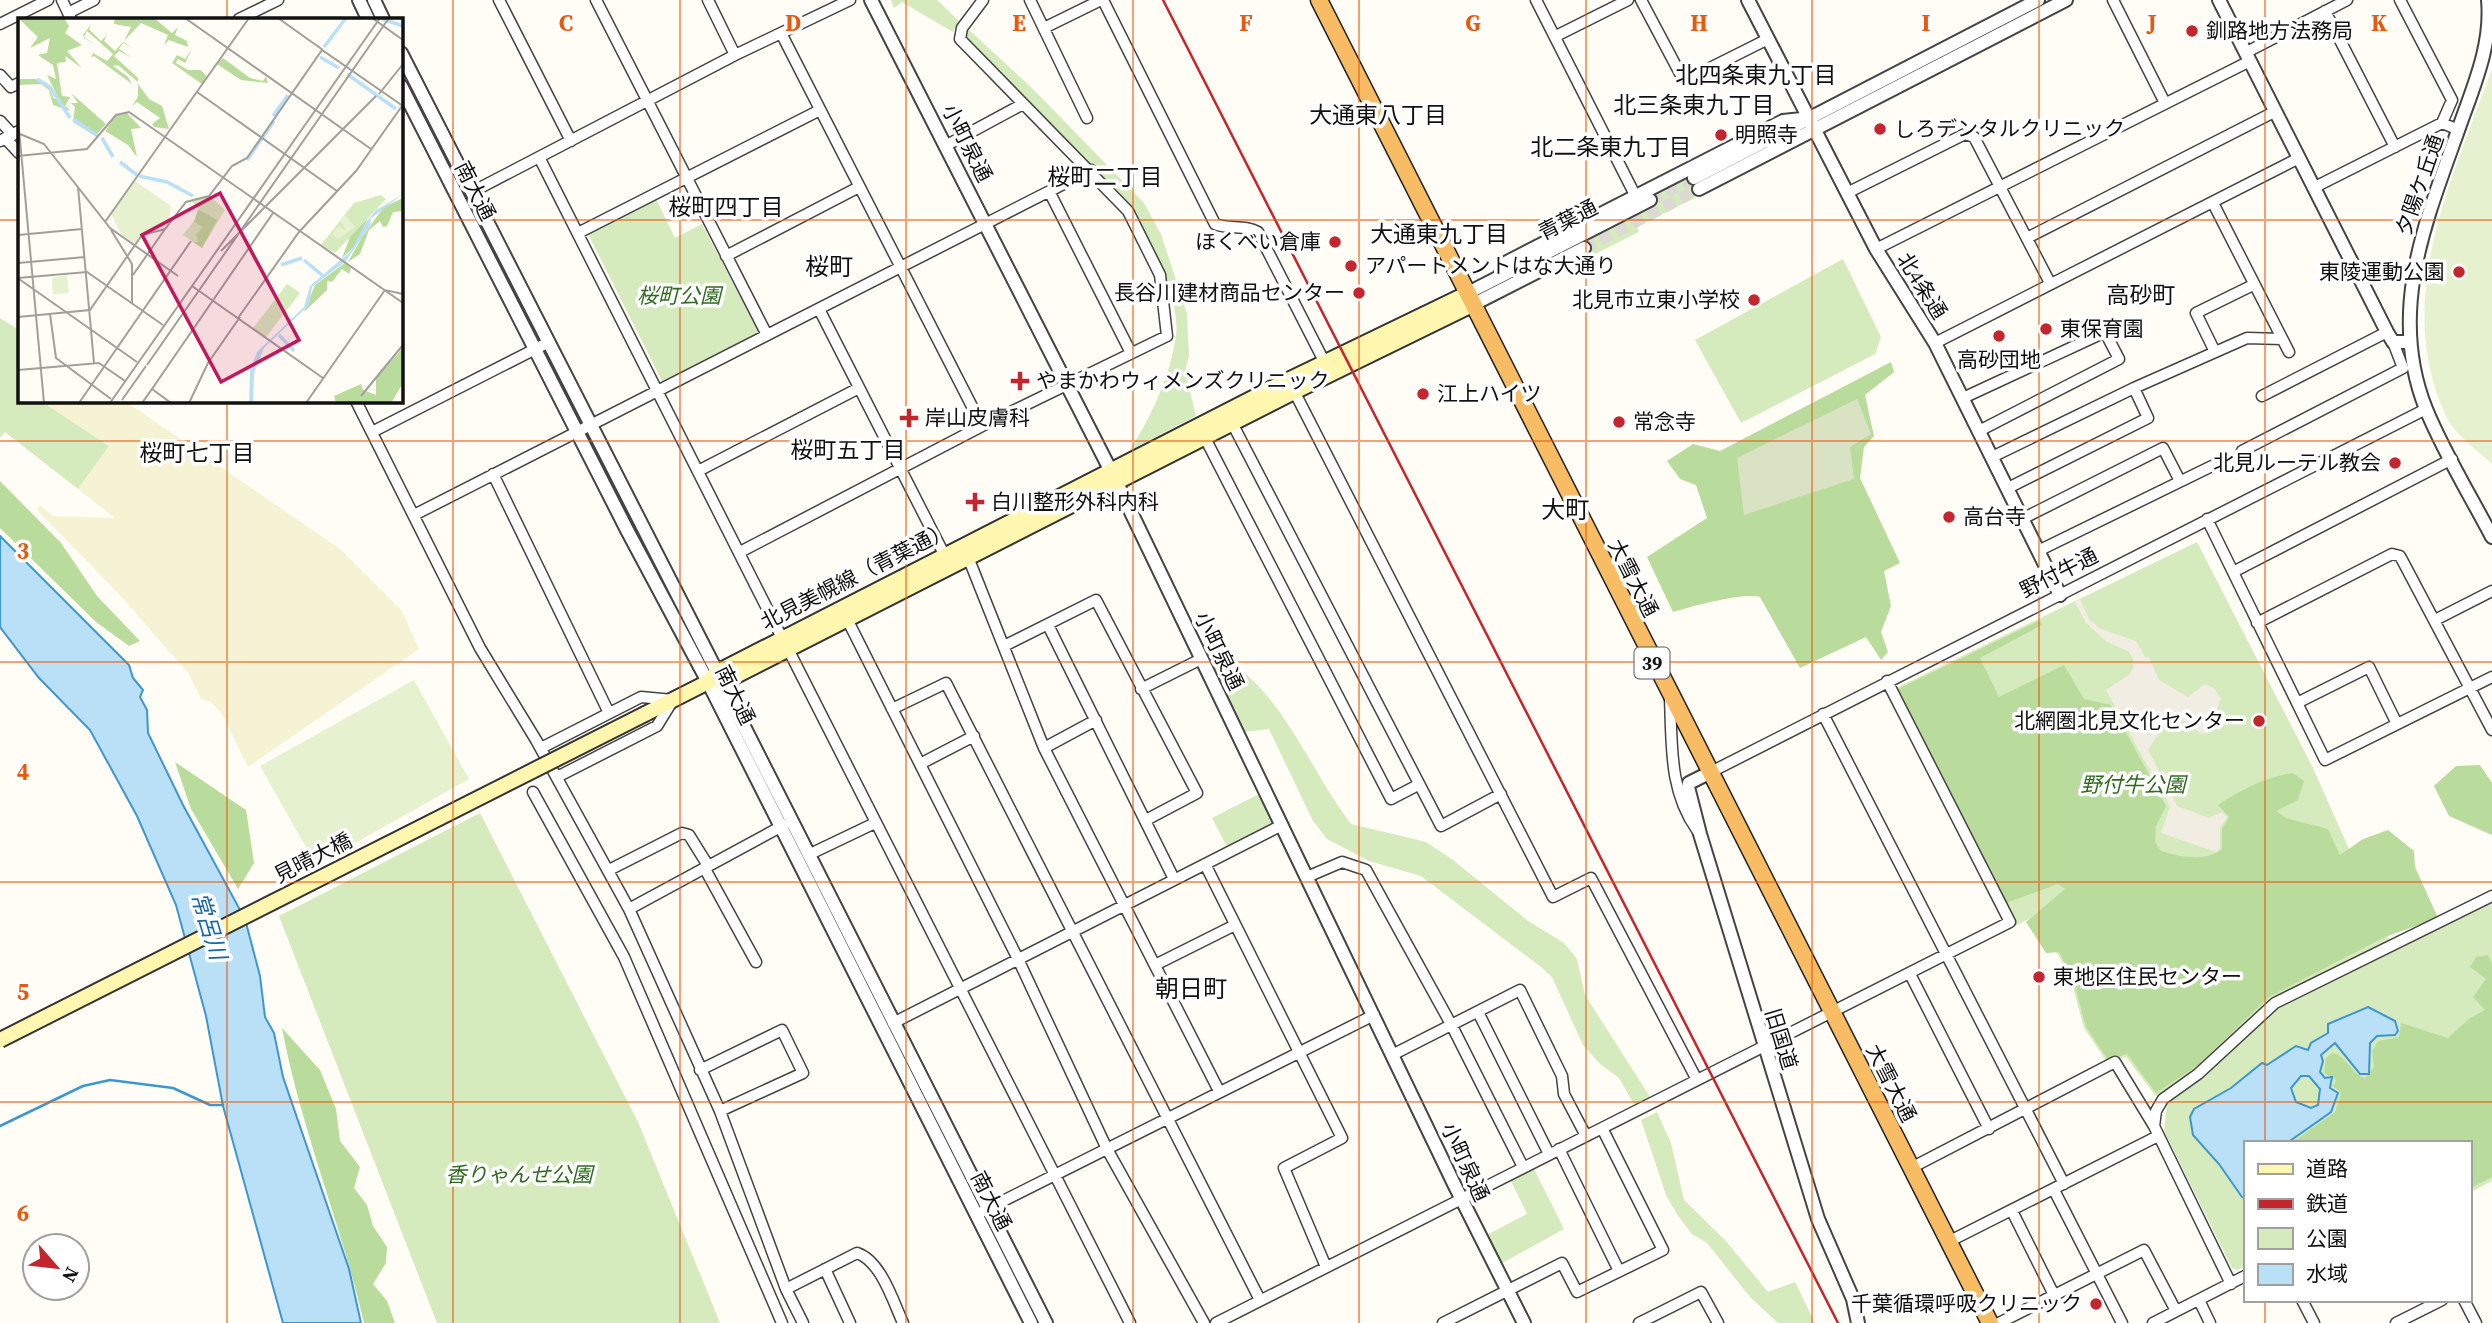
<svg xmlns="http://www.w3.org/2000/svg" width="2492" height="1323" font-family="'Source Serif 4','Noto Sans JP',serif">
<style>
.farmland{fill:#f6f3d4}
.green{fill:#d5ebbd}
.forest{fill:#b9dc9c}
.cemetery{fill:#d9e3c4}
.pitch{fill:#e6f2cf}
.plaza{fill:#f1ede2}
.water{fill:#b9e0f7;stroke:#3f96cf;stroke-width:2;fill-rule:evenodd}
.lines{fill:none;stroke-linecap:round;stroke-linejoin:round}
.stream{stroke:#3f96cf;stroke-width:2.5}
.tertiary-tunnel{stroke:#dbdad3;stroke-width:12;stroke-dasharray:12 6;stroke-linecap:butt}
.minor-casing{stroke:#444;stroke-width:13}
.tertiary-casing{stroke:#444;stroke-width:16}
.secondary-casing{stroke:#333;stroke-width:18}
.trunk-casing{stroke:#222;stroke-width:19}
.minor{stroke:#fff;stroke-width:10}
.tertiary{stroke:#fff;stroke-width:12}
.secondary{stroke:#fff6b0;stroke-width:14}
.trunk{stroke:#f7bc64;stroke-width:16}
.rail{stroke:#c4262e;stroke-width:2.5}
.secondary-bridge-casing{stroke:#333;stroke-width:18;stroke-linecap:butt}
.secondary-bridge{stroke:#fff6b0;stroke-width:14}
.grid{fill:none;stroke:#e8590c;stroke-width:2;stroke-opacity:0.55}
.poi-dot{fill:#c4262e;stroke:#fff;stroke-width:2.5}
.labels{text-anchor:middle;stroke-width:7;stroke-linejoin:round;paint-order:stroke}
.shield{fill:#fff;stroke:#585858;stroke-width:2}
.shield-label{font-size:19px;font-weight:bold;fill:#111}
.poi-label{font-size:21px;fill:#111;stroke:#fff;text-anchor:start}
.street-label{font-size:21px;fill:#111;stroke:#fff}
.park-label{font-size:21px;font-style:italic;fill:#2f6b1f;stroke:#fff}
.neighbourhood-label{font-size:23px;fill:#111;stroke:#fff}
.water-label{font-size:23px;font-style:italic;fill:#1768a6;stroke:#fff}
.quarter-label{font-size:24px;fill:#111;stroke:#fff}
.inset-river{fill:none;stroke:#b9e0f7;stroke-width:3.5}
.inset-road{fill:none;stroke:#a09f9a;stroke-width:2}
.view{fill:#c2185b;fill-opacity:0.15;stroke:#c2185b;stroke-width:3.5}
.inset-edge{fill:none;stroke:#111;stroke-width:3.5}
.grid-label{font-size:23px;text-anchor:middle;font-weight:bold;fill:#e8590c;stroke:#fff;stroke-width:7;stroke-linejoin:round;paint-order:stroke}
</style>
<rect width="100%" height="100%" fill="#fffdf5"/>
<!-- farmland -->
<path class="farmland" d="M41,401H125L340,549L402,611L419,649L248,767L222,714L211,702L201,699L189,674L119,594L37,510L40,505L53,516L115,518L78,489L109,446Z"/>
<!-- green -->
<path class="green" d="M891,0H937L959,21L953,32L902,2L894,8Z
M967,28L1034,90L1144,203L1161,234L1187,314L1189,356L1185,371L1196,416L1129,451C1150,420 1171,374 1176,336C1181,301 1149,239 1132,209L962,38Z
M1691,173L1702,194L1637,227L1639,232L1589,257L1580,240L1648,196Z
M656,199L675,238L702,224L759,333L662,381L588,234Z
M1843,259L1881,337L1875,354L1741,423L1695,340Z
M0,318L19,330V401H41L109,446L78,489L5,432L0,438Z
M2197,542L2313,768L2394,950L2492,904V1181L2469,1193V1143H2245V1266L2238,1270L2232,1268L2164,1131L2167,1102L2155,1095L2126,1057L2107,1062L2084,1028L2071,980L2059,956L2029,919L2015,926L1896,688Z
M1196,640C1284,685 1297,751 1351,824L1426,842L1453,860L1528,921L1564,943L1577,959L1585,995L1652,1100L1636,1108L1619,1078L1599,1063L1583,1045L1552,977L1541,967L1421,876L1369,861L1327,839L1313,821L1269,729L1243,732Z
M1259,794L1273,823L1227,847L1212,818Z
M480,813L638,1122L720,1323H437L279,916Z
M1657,1112L1671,1143L1684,1200L1725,1240L1768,1292L1795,1282L1815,1323H1778L1750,1297L1707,1243L1692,1234L1678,1216L1666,1195L1641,1120Z
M1531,1163L1564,1229L1495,1267L1481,1238L1527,1214L1508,1175Z"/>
<!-- forest -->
<path class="forest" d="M1891,362L1894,372L1865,395L1874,436L1864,447L1860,478L1900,563L1884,571L1891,606L1881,632L1888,652L1881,660L1866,637L1800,668L1760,597C1744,592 1692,606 1673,612L1647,557L1707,518L1696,485L1680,479L1667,461L1693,444L1720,451Z
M0,481L61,543L97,596L140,641L129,646L96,622L0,528Z
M2040,620L2042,625L1980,658L1999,697L2064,665L2084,699L2111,705L2166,806L2156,826L2155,842L2161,851C2179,857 2207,862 2222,849V829L2229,817L2218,805C2241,790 2265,777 2293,773L2304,781L2298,800L2276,811L2286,818L2328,829L2340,855L2363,839L2388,830L2414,851L2415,867L2438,918L2385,937L2269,997L2197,1066L2156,1093L2127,1054L2108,1060L2086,1027L2073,979L2059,952L2046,953L2026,922L2065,889L2058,884L2006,903L1898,689Z
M175,762L246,810L254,863L238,889L191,809Z
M2480,765L2492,783V835L2449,816L2434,786L2456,766Z
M2488,955L2492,964V1177L2469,1189V1143H2291L2335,1112L2341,1093L2333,1086L2336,1080L2324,1073L2326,1058L2332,1053C2347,1055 2351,1074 2365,1078L2374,1067L2372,1051L2378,1041L2399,1037L2401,1023L2448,1038L2470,1018L2485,1010L2473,997L2486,979L2470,967L2476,957Z
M282,1028L320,1070L336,1109L340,1141L360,1167L354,1188L367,1205L373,1226L387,1247L386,1263L373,1284L387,1301L395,1323H364C341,1224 301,1129 282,1028Z"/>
<!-- cemetery -->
<path class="cemetery" d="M1857,399L1871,434L1850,447L1854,479L1744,515L1737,458Z"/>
<!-- pitch -->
<path class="pitch" d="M2492,69V464C2479,451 2455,435 2447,418C2391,301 2452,180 2492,69Z
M414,680L469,779L316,865L260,766Z"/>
<!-- plaza -->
<path class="plaza" d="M2080,599L2089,619L2101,629L2136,641L2145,657H2149L2159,680L2188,697L2205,684L2214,688L2221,699L2208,733L2201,734L2187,722L2171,719L2163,726L2148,750L2177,806L2209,818L2222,812L2227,817L2220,828V848L2216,852L2161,833L2170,807L2106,690L2130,674L2134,666L2133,659L2128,651L2107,642L2086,623L2075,602Z"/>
<!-- water -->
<path class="water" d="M0,536L129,665L133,678L143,690L140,697L147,710L148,733L183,805L245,919L260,976L265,1017L274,1033L283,1077L349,1269L361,1323H283L223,1106L206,1016L176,905L137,816L90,730L39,678L0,627Z
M2368,1007L2395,1021L2398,1031L2395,1035L2377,1036L2370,1043L2369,1074H2360L2335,1043L2321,1055L2323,1061L2320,1072L2325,1078L2332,1077L2330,1088L2338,1093L2331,1112L2287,1143H2245V1198L2242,1197L2219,1164L2193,1135L2190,1117L2194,1109L2231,1088L2262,1063L2267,1065L2296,1046L2308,1050L2311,1043L2328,1033V1024ZM2301,1076H2309L2320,1089L2318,1105L2311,1108L2296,1102L2291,1088Z"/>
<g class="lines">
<!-- stream -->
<path class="stream" d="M0,1126L83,1086L110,1080L173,1088L210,1105H223"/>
<!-- tertiary-tunnel -->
<path class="tertiary-tunnel" d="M1650,200L1694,178
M1584,248L1699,189"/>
<defs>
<path id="minor" d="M62,0L71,19
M499,0L571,141
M596,0L767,335
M708,0L735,55
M1030,0L1087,118
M1103,0L1215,224C1230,230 1244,224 1258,232L1327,367
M1536,0L1635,195
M1641,0L1684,81L1768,39
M2113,0L2165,103
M2400,0L2452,100L2442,123
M2325,11L2395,147
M68,13L94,0
M239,19L278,0
M0,24L48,0
M1044,28L1101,0
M781,33L982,426
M1556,36L1628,0
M2245,53L2347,0
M0,75L11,87L19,83
M0,121L13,135
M5,138L19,153
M0,141L19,131
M947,145L1023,104
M539,157L782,638
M2315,187L2442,123L2459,130
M472,192L735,55L850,0
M1050,193L1131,353
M1847,193L1965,134L1974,137L2050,283
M2213,203L2289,352
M578,233L820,110
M2027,238L2276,111
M1876,249L2250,61
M726,256L859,187
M819,309L947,560
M1935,343L2299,158
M2215,352L2196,313L2253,285
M1293,389L1553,897L1591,878L1697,1080
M2262,396L2387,332
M1963,398L2105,332L2119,359L1979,431
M356,401L480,648L536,740L629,909L720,1111L786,1289L803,1323
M1230,419L1441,826L1501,794
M372,432L549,342
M1205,438L1391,799L1418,785
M2242,451L2403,368L2393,342
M1992,457L2134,388L2247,338L2282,339
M700,470L859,388
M493,474L609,713
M2008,488L2148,418L2134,388
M414,515L1091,170
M2022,519L2163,448L2180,481
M2207,519L2325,760L2492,677
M2038,551L2212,466
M740,552L982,426L1167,336L1160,275L1128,211L960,39L962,28L983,0
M966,552L1044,748L1219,1091
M2233,572L2452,459
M845,615L1018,959L1107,1149L1204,1323
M2435,620L2492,591
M2257,623L2392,554L2400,556L2492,730
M1048,625L1174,879
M1004,646L1096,600L1197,793L1146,820
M788,649L1130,1323
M1141,689L1201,659
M1670,698C1672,745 1669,791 1697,830
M2297,703L2369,667L2397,724
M892,709L946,683L1260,1300
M1823,714L2064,1184
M541,748L641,697L673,700L657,726L557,777
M1044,748L1096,720
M920,764L974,736
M1709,773L2426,409
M533,792L624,957L782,1323
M808,855L875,823
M1205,864L1342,1138L1284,1168L1326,1267
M705,869L756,962
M609,870L682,833L689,835L707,864
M1307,877L1342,862L1366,870L1452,1026L1523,1167
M629,909L784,825
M1155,965L1235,925
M1910,974L1989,1129
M1478,1012L1549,1154
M893,1023L1282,825
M1394,1054L1520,990L1562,1076L1564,1094L1586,1136
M700,1070L782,1030L803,1073L720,1111
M2154,1126L2156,1111L2163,1099L2198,1074L2275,1003L2492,896
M1559,1149L1619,1271
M1911,1168L2115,1062L2154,1126L2231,1284
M2054,1190L2122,1323
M983,1211L1374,1015
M2012,1211L2054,1295
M1948,1242L2158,1136
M825,1269L850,1323
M786,1289L857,1253C881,1261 893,1301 903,1323
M2199,1300L2210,1323
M2302,1300L2314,1323
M2464,1300L2476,1323
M1216,1323L2010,922L1887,681
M1443,1323L1562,1263L1577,1292L1663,1250L1602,1128
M1639,1323L1701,1292L1718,1323
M1999,1323L2144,1250L2176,1311
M2153,1323L2245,1276
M2396,1323L2442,1300"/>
<path id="tertiary" d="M359,0L368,19
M374,0L383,19
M871,0L1117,483L1455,1186L1524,1323
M1748,0L1876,249L1935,343L2060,595
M2219,0L2387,332L2393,342H2410
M2488,0C2492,43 2475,83 2461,122C2428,216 2386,309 2426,409C2444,453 2470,495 2492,537
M401,53L717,672
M401,86L627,530L708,682L1031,1323
M1694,178L2038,0
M1699,189L2066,0
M1499,277L1507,262L1783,121L1802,119
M1466,294L1650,200
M1472,305L1584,248
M722,683L1046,1323
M1709,773L1689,783L1688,787L1700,834L1818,1219L1853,1299L1858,1323"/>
<path id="secondary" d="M722,683L1294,392L1472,305
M645,714L708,682L717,672L1288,380L1466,294"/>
<path id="trunk" d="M1319,0L1990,1323"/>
</defs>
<!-- minor casing -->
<use href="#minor" class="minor-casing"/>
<!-- tertiary casing -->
<use href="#tertiary" class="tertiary-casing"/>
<!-- secondary casing -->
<use href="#secondary" class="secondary-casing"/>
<!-- trunk casing -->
<use href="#trunk" class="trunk-casing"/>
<!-- minor -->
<use href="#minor" class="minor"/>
<!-- tertiary -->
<use href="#tertiary" class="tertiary"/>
<!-- secondary -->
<use href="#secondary" class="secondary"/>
<!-- trunk -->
<use href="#trunk" class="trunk"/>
<!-- rail -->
<path class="rail" d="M1163,0L1838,1323"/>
<defs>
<path id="secondary-bridge" d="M0,1040L645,714"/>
</defs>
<!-- secondary-bridge casing -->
<use href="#secondary-bridge" class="secondary-bridge-casing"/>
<!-- secondary-bridge -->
<use href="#secondary-bridge" class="secondary-bridge"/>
</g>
<!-- grid -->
<path class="grid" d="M227,0V19M453,0V1323M680,0V1323M906,0V1323M1133,0V1323M1359,0V1323M1586,0V1323M1812,0V1323M2039,0V1323M2265,0V1143M0,220H19M401,220H2492M227,401V1323M0,441H2492M0,662H2492M0,882H2492M0,1102H2492M2265,1300V1323"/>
<!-- markers -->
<g class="poi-dot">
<circle cx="2192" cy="31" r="7"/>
<circle cx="1880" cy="129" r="7"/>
<circle cx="1721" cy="135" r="7"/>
<circle cx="1335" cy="242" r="7"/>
<circle cx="1351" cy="266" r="7"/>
<circle cx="2459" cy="272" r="7"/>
<circle cx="1359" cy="293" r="7"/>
<circle cx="1754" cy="300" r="7"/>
<circle cx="2046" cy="329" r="7"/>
<circle cx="1999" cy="336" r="7"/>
<path d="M1016.5 370.5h7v7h7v7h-7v7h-7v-7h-7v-7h7z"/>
<circle cx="1423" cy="394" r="7"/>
<path d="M905.5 407.5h7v7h7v7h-7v7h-7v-7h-7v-7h7z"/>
<circle cx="1619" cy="422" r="7"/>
<circle cx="2395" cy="463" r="7"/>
<path d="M971.5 491.5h7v7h7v7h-7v7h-7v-7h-7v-7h7z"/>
<circle cx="1949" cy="517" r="7"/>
<circle cx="2259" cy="721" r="7"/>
<circle cx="2039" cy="977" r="7"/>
<circle cx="2096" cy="1304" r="7"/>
</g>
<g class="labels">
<!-- shield labels -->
<rect class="shield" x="1634.5" y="647.5" width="35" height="31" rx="5"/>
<g class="shield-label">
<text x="1652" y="670">39</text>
</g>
<!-- poi labels -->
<g class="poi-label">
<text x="2206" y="38">釧路地方法務局</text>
<text x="1894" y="136">しろデンタルクリニック</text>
<text x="1735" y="142">明照寺</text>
<text x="1321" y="249" text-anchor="end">ほくべい倉庫</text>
<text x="1365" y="273">アパートメントはな大通り</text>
<text x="2445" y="279" text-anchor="end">東陵運動公園</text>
<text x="1345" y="300" text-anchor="end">長谷川建材商品センター</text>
<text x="1740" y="307" text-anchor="end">北見市立東小学校</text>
<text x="2060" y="336">東保育園</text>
<text x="1999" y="367" text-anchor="middle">高砂団地</text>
<text x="1036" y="388">やまかわウィメンズクリニック</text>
<text x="1437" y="401">江上ハイツ</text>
<text x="925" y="425">岸山皮膚科</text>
<text x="1633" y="429">常念寺</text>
<text x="2381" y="470" text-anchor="end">北見ルーテル教会</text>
<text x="991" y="509">白川整形外科内科</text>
<text x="1963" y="524">高台寺</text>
<text x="2245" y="728" text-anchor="end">北網圏北見文化センター</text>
<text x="2053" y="984">東地区住民センター</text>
<text x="2082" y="1311" text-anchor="end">千葉循環呼吸クリニック</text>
</g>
<!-- street labels -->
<g class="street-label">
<text transform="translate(967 143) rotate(63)" y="7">小町泉通</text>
<text transform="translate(2420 185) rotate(-71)" y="7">夕陽ケ丘通</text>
<text transform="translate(475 191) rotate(63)" y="7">南大通</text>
<text transform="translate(1568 220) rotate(-27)" y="7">青葉通</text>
<text transform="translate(1922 286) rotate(58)" y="7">北4条通</text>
<text transform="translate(2059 573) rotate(-27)" y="7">野付牛通</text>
<text transform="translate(856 576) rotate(-27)" y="7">北見美幌線（青葉通）</text>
<text transform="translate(1633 578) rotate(63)" y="7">大雪大通</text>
<text transform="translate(1219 651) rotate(64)" y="7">小町泉通</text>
<text transform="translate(735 695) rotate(64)" y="7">南大通</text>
<text transform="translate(313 858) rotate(-27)" y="7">見晴大橋</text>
<text transform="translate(1781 1039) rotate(73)" y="7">旧国道</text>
<text transform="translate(1891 1083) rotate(63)" y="7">大雪大通</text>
<text transform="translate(1465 1162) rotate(65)" y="7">小町泉通</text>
<text transform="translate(991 1201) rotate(63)" y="7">南大通</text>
</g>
<!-- park labels -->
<g class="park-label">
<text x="679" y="303">桜町公園</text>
<text x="2133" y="792">野付牛公園</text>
<text x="519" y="1182">香りゃんせ公園</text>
</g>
<!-- neighbourhood labels -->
<g class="neighbourhood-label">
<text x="1756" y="83">北四条東九丁目</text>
<text x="1694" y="113">北三条東九丁目</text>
<text x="1378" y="123">大通東八丁目</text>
<text x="1611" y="155">北二条東九丁目</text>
<text x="1105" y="185">桜町二丁目</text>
<text x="726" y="215">桜町四丁目</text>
<text x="1439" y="242">大通東九丁目</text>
<text x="2141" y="303">高砂町</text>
<text x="848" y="458">桜町五丁目</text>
<text x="197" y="461">桜町七丁目</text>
</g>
<!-- water labels -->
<g class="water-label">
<text transform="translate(209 926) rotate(73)" y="8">常呂川</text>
</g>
<!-- quarter labels -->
<g class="quarter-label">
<text x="829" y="275">桜町</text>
<text x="1565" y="518">大町</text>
<text x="1191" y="997">朝日町</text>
</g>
</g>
<!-- overview -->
<g transform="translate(18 18)">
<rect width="385" height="385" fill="#fffdf5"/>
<path d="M363,177L368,181L317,235L303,227L336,185ZM192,178L207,192L184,230L165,217L183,193L173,182ZM269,266L282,275L248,319L235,310Z" fill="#d5ebbd"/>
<path d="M0,0H46L51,8L47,15L64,27L49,33L64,50L47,38L48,44L39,45L44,78L52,79L47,88L53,93L35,87L31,72L23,66L0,67V61H18L30,67L36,81L40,79L29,57L38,61L35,47L20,37L29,35L32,20L12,30L20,19ZM84,0H136L154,15L160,9L157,17L169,23L170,29L151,22L146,27L150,17L123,5L106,23L113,9L96,6L97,0ZM73,6L71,11L83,23L89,17L86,23L97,33L105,24L115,30L105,25L101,31L114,40L101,33L96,38L120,60V64L100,47L95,48L110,59L114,66L76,38L73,40L75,35L89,43L95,36L69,13L66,19L77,27L66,20L65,17ZM174,31L167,45L160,41L158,45L170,52H183L189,59L184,66L154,45L159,37L167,41ZM205,40L232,60L245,63L248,58L250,65L223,62L199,46ZM120,66L131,81L144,88L151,111L136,109L134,106L142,100L119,84L114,88L120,79ZM53,75L88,106L77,118L55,104L57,89L53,85H60ZM108,94L123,110L113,111L119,139L110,127L87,113L98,98ZM385,180V193L375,194L369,208L365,209L362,203L351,212L342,236L330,244L344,219L366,189ZM180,191L199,202L184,230L175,224H181L178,217L185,209L176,204ZM350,200L337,228L324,240L332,219ZM327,245L333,250L331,256L324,251L314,264L309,263V272L286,294L297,267ZM385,330V365L373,385H318L316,378L343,366L345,372L358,377V360Z" fill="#b9dc9c"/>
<path d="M117,163L153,188L150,206L125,215L117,226L103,216L93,196ZM327,197L337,209L320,221L314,216L321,208L329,213L322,202ZM49,257L51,275L35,276L34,260Z" fill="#e6f2cf"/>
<path d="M385,176L352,201L353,206L328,243L294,269L291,287L246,330L236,355L235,385H231L232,352L239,334L286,289L292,268L333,233L347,206L357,193Z" fill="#b9e0f7"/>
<path class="inset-river" d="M364,1L385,8M306,29L328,0M302,39L321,50M329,56L378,91M19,61L32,69L52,100M255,98L270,77M55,101L80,118M84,120L95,139M229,142L256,103M102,144L119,157M121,158L149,164L175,178M286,242L305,258M263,247L284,240M261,317L276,333"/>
<path class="inset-road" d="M167,0L353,131M260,0L305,32M354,0L385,22M179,74L319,173M361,76L385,46M0,100L26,385M2,116L26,126L92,210L160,258M0,138L69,131L98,97L111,94L282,213M60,169L76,345M87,204L231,0M93,212L114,246V286M282,213L385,285M0,217L64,211M203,233L358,78M0,245L67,239M115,257L147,211M0,260L69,254L145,307M1,261L119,344M174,268L305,360M32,296L38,340L93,381M0,299L72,292L124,217L147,211L168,184L191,178L214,148L229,140L304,32L385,88M220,300L281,214L338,153L384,88M129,347L371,0M0,352L81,345L107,363M134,371L255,195M343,378L385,327M104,382L128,348M61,385L173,223M92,385L362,0M124,385L134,371L153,385M171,385L190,345L222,299M288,385L367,272L385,276"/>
<path class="view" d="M202,175L281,322L203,364L124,217Z"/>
<rect width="385" height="385" class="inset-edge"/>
</g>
<g class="grid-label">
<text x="566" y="31">C</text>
<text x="793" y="31">D</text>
<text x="1019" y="31">E</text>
<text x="1246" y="31">F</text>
<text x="1473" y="31">G</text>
<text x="1699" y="31">H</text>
<text x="1926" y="31">I</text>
<text x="2152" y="31">J</text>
<text x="2379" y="31">K</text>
<text x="23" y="559">3</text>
<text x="23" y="780">4</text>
<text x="23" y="1000">5</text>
<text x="23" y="1221">6</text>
</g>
<!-- legend -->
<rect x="2244" y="1141" width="228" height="161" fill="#ffffff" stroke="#a0a0a0" stroke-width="2"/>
<rect x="2258" y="1164" width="35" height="10" fill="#fff6b0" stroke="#a0a0a0" stroke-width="2"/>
<text x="2306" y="1176" font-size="21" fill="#111111">道路</text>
<rect x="2258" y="1199" width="35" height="10" fill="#c4262e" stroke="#a0a0a0" stroke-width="2"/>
<text x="2306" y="1211" font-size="21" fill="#111111">鉄道</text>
<rect x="2258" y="1228" width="35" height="21" fill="#d5ebbd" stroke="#a0a0a0" stroke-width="2"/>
<text x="2306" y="1246" font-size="21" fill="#111111">公園</text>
<rect x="2258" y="1264" width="35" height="21" fill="#b9e0f7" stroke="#a0a0a0" stroke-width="2"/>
<text x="2306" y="1281" font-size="21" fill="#111111">水域</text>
<!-- north arrow -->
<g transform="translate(56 1267) rotate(118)"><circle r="33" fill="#ffffff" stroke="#a0a0a0" stroke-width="2"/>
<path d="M0-5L12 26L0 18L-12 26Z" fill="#c4262e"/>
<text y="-10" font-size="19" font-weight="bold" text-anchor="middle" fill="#111111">N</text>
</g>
</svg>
